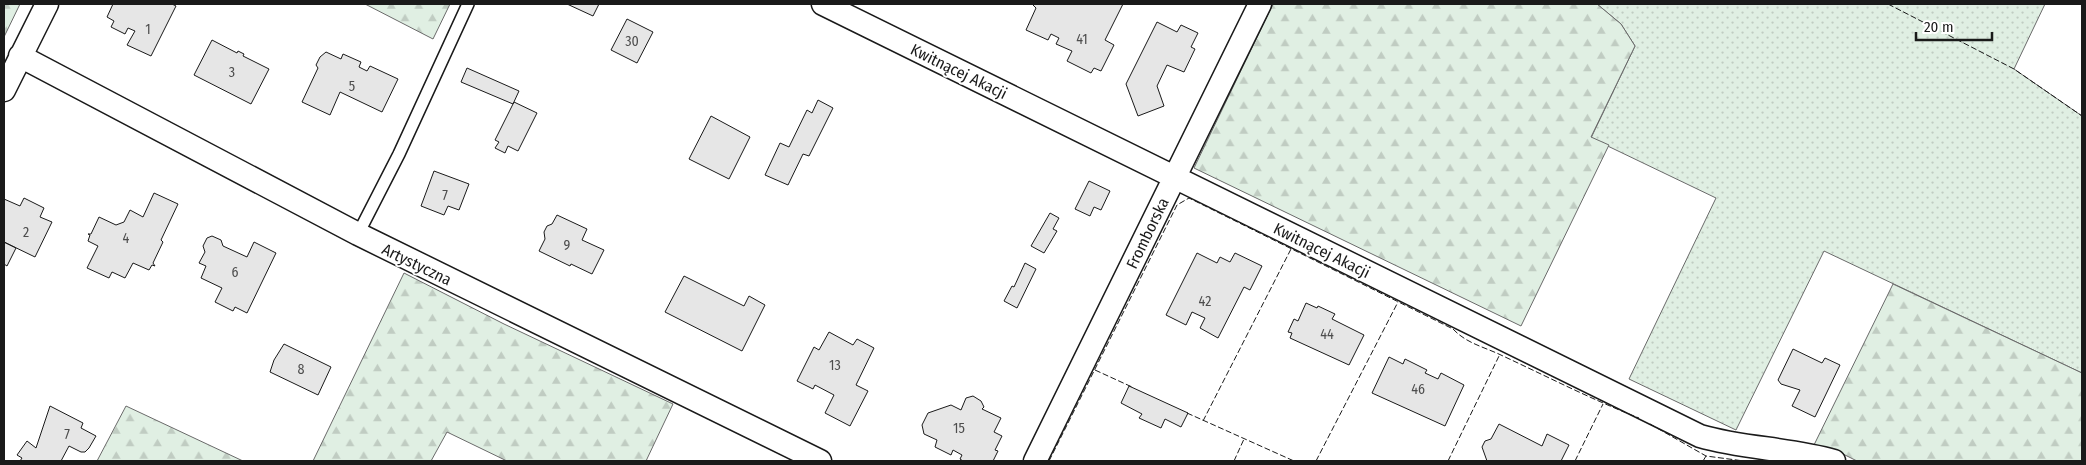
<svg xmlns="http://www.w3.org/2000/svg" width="2086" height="465" font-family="'Fira Sans Condensed',sans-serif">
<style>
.grass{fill:url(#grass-dots);stroke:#6a6a6a}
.forest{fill:url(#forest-firs);stroke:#6a6a6a}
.building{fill:#e6e6e6;stroke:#1a1a1a}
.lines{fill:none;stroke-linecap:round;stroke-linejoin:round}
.lane-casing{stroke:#1a1a1a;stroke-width:14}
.street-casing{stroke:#1a1a1a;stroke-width:25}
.lane{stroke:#fff;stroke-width:11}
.street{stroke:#fff;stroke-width:22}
.fence{stroke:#1a1a1a;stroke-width:1;stroke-dasharray:6 2.5;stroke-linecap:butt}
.labels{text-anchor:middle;stroke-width:4;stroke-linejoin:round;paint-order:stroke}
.number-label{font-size:14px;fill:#4d4d4d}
.street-label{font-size:16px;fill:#1a1a1a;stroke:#fff}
</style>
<defs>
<pattern id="grass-dots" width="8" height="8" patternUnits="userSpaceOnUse" patternTransform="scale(1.25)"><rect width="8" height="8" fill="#e0efe3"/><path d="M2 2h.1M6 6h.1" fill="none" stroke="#c0ccc2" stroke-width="1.8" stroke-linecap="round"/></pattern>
<pattern id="forest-firs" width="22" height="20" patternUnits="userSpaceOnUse" patternTransform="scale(1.25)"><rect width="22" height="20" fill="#e0efe3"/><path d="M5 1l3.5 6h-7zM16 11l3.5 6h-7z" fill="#c0ccc2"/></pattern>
</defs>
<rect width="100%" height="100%" fill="#fff"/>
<!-- grass -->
<path class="grass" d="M1597,4H2045L2014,69L2082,116V373L1824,251L1736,430L1629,379L1716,198L1591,138L1635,46L1621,24Z"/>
<!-- forest -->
<path class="forest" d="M4,4H20L4,37Z
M365,4H450L433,39Z
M1273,4H1597L1621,24L1635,46L1591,137L1609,145L1521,326L1194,168Z
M404,273L504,324L673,404L646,461H507L447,432L431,461H313Z
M1893,284L2082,373V461H1857L1839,452L1813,447Z
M126,406L243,461H97Z"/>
<!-- building -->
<path class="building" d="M113,4H172L176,6L151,56L127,45L135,31L128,28L125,34L111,27L114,21L107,17Z
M567,4H599L593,16Z
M1032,4H1123L1105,40L1114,45L1101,71L1094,68L1091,73L1067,61L1072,51L1056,44L1059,38L1051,34L1048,40L1026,30L1036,8Z
M627,19L653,32L637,63L611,50Z
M1157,22L1177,32L1181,25L1198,33L1191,47L1195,49L1184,72L1167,65L1157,86L1164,106L1138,116L1126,84Z
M212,40L237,53L238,51L244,54L243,56L269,69L251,104L194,75Z
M326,52L341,59L343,54L361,62L359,67L367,71L370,66L398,79L382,112L340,92L330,115L302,102L318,68L316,65L320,57Z
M467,68L519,91L513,104L461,82Z
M818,100L833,108L809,156L803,154L788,185L765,175L780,143L789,147L807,110L812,113Z
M514,102L537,113L518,151L508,146L505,153L495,148L499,142L495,140Z
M711,116L750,137L729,179L689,159Z
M434,171L469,184L459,210L448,206L444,215L421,206Z
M1089,181L1110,191L1101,210L1094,207L1090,216L1075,209Z
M154,193L178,204L161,240L163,242L153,263L155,266L152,265L149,270L133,263L125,278L112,272L109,278L87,268L98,246L88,241L90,235L88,234H91L99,217L116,225L124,222L130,210L143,217Z
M24,198L44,208L40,217L52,222L35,257L4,242V199L20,206Z
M1050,213L1059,218L1053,229L1057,231L1044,253L1031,246Z
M557,215L587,229L582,240L604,250L592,274L571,264L570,266L539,251L545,239L544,232L547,226L552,224Z
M212,236L221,240L223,246L247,257L254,242L276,253L247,313L235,307L233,311L215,302L222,288L201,278L206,266L199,263L205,252L203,246L207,238Z
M4,242L16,248L7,266L4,264Z
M1197,253L1217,263L1220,257L1230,262L1235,253L1262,266L1250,290L1244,287L1218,338L1200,328L1205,318L1192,312L1186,325L1166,315Z
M1025,263L1036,269L1017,308L1004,301L1012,286L1014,287Z
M684,276L744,306L749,296L765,305L742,351L665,312Z
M1306,303L1317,308L1318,306L1335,314L1332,319L1364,335L1349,365L1290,338L1292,333L1288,332L1294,319L1298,321Z
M829,332L853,345L857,339L874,348L856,385L868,391L850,426L825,413L834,395L815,385L813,389L797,381L814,347L819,350Z
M284,344L331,367L318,395L270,372L274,360Z
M1793,349L1822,363L1825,358L1840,365L1815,417L1792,406L1800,390L1781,384L1778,380Z
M1389,357L1403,364L1405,359L1427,370L1425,373L1438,379L1441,373L1464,385L1445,426L1372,393Z
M1129,386L1188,413L1181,427L1165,419L1161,428L1139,418L1142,414L1121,403Z
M973,396L981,401L984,407L982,409L1001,418L994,432L1002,436L995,450L998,451L993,461H963L960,459L962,455L953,450L951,455L935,447L937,440L924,434L922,425L928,413L951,405L961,410L966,398Z
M50,406L83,423L81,428L96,436L89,448L85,452H81L69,446L61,461H20L22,458L17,455L27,441L36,448Z
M1499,424L1542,446L1547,434L1569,445L1561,461H1487L1482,447L1485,441L1491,439Z"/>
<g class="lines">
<defs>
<path id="lane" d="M358,234L399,154L468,4"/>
<path id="street" d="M823,4L1700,436C1744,449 1790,448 1834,461
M20,56L358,234L820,461
M4,90L47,4
M1035,461L1260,4"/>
</defs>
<!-- lane casing -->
<use href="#lane" class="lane-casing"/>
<!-- street casing -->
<use href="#street" class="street-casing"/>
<!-- lane -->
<use href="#lane" class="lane"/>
<!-- street -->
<use href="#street" class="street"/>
<!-- fence -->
<path class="fence" d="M1888,4L2014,69L2082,116
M1095,370L1132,387
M1187,413L1294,461
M1203,421L1291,249
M1650,424L1706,456L1744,461
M1049,461L1177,205L1189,198L1453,329C1467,344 1485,347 1503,356C1548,377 1593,400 1639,418
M1234,461L1244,439
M1316,461L1398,302
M1448,461L1500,354
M1575,461L1603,404
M1703,461L1706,456"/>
</g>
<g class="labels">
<!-- number labels -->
<g class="number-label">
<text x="148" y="34">1</text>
<text x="1082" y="44">41</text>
<text x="632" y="46">30</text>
<text x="232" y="77">3</text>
<text x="352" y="91">5</text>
<text x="445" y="200">7</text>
<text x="26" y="237">2</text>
<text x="126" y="243">4</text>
<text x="567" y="250">9</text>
<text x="235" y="277">6</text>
<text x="1205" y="306">42</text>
<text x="1327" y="339">44</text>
<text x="835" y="370">13</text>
<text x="301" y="374">8</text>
<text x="1418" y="394">46</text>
<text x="959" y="433">15</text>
<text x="67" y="439">7</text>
</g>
<!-- street labels -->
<g class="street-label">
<text transform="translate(959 71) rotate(26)" y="6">Kwitnącej Akacji</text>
<text transform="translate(1147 233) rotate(-64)" y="6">Fromborska</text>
<text transform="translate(1322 250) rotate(26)" y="6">Kwitnącej Akacji</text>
<text transform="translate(417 264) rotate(26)" y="6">Artystyczna</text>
</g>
</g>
<!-- border -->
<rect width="2086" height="465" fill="none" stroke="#1a1a1a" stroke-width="10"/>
<!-- scale -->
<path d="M1916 32v8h76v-8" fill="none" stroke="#1a1a1a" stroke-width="2.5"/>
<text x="1924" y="32" font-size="15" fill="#1a1a1a" stroke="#ffffff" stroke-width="4" paint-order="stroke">20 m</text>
</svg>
